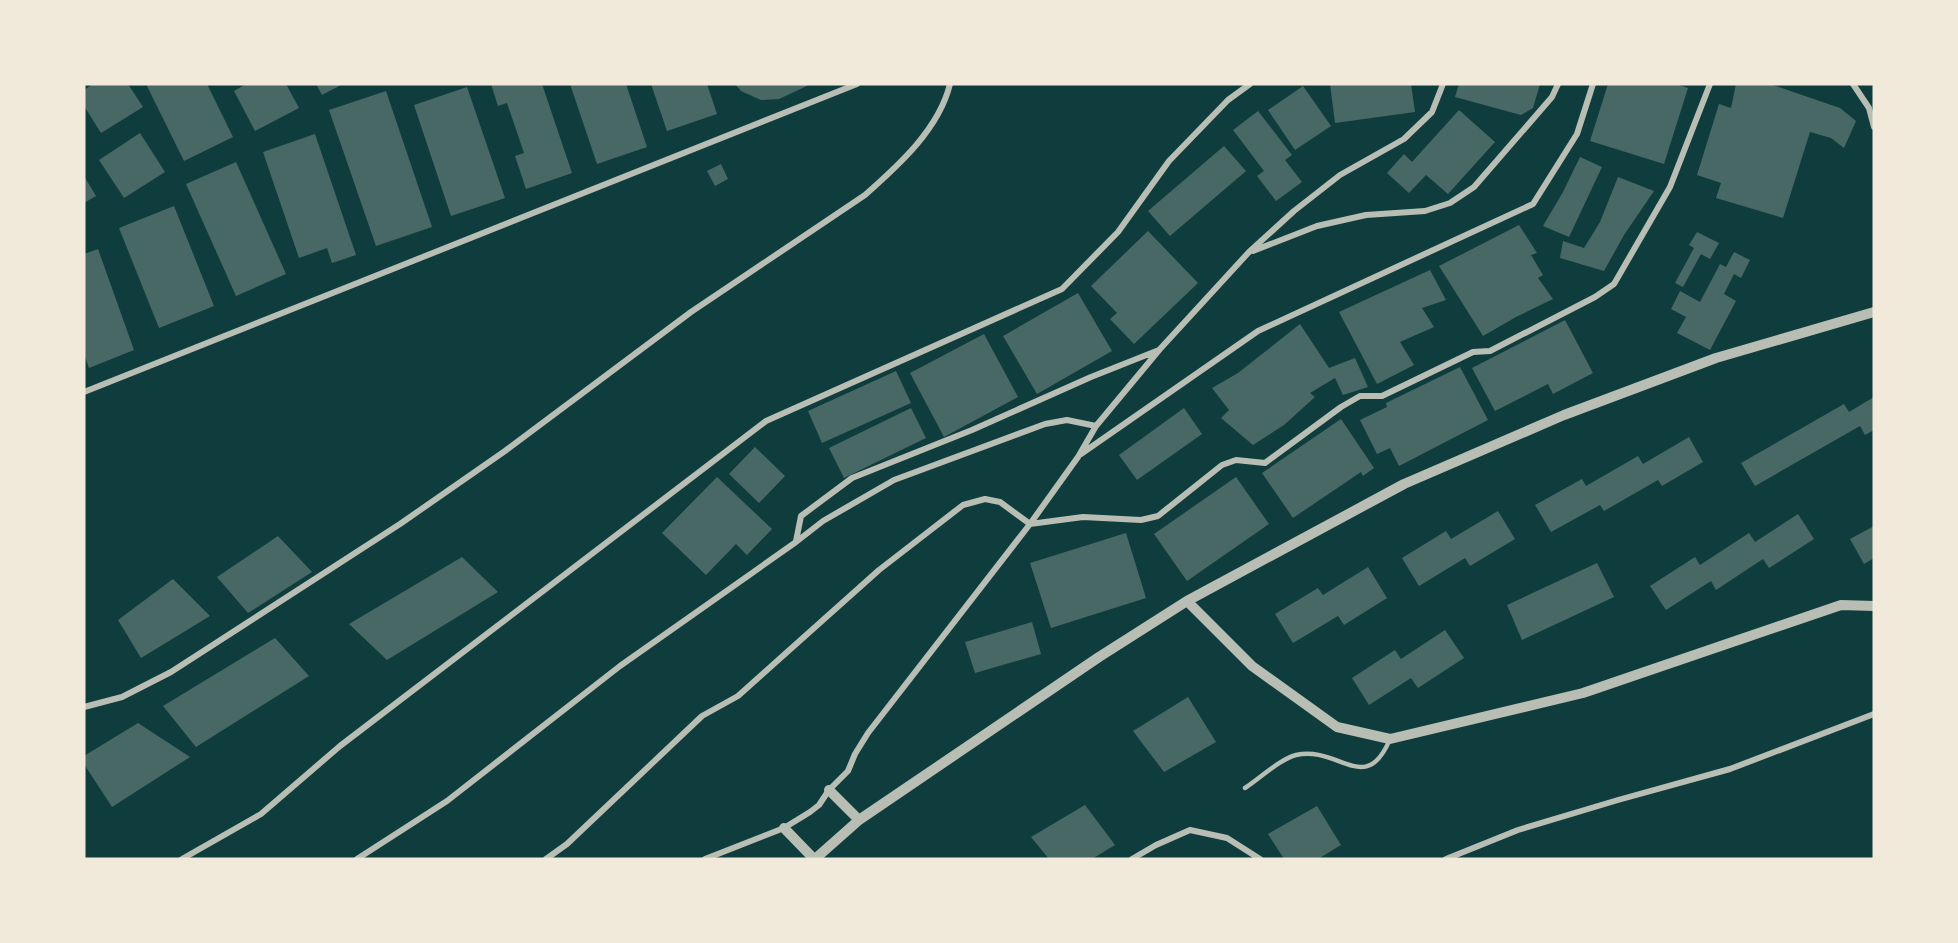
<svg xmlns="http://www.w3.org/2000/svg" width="1958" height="943" font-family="Barlow,sans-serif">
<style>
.building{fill:#486865}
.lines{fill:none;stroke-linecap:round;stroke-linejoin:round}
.service{stroke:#b8beb3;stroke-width:4.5}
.minor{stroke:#b8beb3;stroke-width:6}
.tertiary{stroke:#b8beb3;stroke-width:10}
</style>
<rect width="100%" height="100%" fill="#0f3d3e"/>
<!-- building -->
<path class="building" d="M93,84H128L143,107L101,133L84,106V90Z
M146,84H207L233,137L184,161Z
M246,84H286L299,108L255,131L234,91Z
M316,84H343L322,95Z
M491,84H542L572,173L526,189L515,156L524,153L507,103L498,106Z
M570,84H626L647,147L597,164Z
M651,84H707L717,114L667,131Z
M735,84H811L779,99L761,100L741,91Z
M1330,84H1411L1415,112L1335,123Z
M1459,84H1540L1533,108L1521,115L1455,97Z
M1608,84H1676L1688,88L1664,164L1590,141Z
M1736,84H1770L1840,108L1856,121L1844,148L1831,138L1810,132L1783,218L1716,198L1721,183L1697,175L1719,104L1731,108Z
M1303,86L1331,126L1295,150L1268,110Z
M467,87L505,198L451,216L414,105Z
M386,91L432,227L376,246L329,110Z
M1459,110L1495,142L1448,194L1426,175L1409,193L1387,173L1404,154L1412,162Z
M1258,111L1292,155L1285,160L1302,182L1276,201L1257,176L1264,171L1233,130Z
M140,133L165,172L124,198L99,160Z
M315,134L356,255L332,263L327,248L299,258L263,152Z
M1224,146L1246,171L1170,236L1148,211Z
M1580,157L1602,167L1569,237L1543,226L1563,192Z
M236,162L286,274L236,296L186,184Z
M721,164L728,179L715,186L707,171Z
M84,176L96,196L84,203Z
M1618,177L1654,191L1624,235L1604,271L1560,258L1563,241L1584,248L1600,222Z
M174,206L214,306L159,328L119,228Z
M1519,225L1537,253L1531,255L1543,275L1538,278L1553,299L1516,317L1483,336L1439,266Z
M1148,231L1198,283L1134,344L1110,319L1117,313L1091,286Z
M1697,232L1719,243L1710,259L1701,254L1683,287L1675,283L1694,248L1689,245Z
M98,249L134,350L89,368L84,354V254Z
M1734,252L1750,260L1741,278L1734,274L1724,294L1736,301L1710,350L1677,333L1686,317L1671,309L1680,291L1700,302L1720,264L1726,267Z
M1430,270L1446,300L1422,308L1434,327L1400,342L1414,365L1377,384L1339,312Z
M1078,293L1112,351L1037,394L1003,336Z
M1565,320L1593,373L1553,394L1548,384L1495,411L1472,368Z
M1300,324L1329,368L1355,358L1368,387L1343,395L1335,378L1310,393L1315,397L1284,425L1253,445L1221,418L1229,410L1212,388L1238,373Z
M984,334L1018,397L944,437L910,373Z
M1460,367L1488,420L1399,466L1390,448L1377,454L1360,420L1387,407L1386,403Z
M896,371L911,403L822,443L808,411Z
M1874,397V430L1865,435L1860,426L1755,486L1741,463L1844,404L1849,412Z
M911,408L926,438L844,478L829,448Z
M1184,408L1202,434L1137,480L1119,455Z
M1341,419L1374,468L1363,476L1361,472L1293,518L1262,473Z
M1689,437L1703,462L1662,486L1658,480L1604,511L1600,505L1551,532L1535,505L1582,479L1586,486L1638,456L1643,464Z
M755,447L785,476L759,503L729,474Z
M717,477L772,529L747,555L736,544L706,575L662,533Z
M1236,477L1269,524L1187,581L1154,534Z
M1498,511L1515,539L1470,566L1465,558L1419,586L1402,558L1446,531L1451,539Z
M1798,514L1814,539L1769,568L1763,559L1716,590L1711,581L1666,610L1650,586L1695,557L1700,565L1749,533L1755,542Z
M1874,526V558L1864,564L1850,539Z
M1126,533L1146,598L1051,628L1030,563Z
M278,536L312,572L248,613L217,577Z
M462,557L498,592L387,660L349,624Z
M1597,563L1614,597L1522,640L1507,605Z
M1368,567L1387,598L1344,625L1338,616L1293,643L1275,614L1318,588L1323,595Z
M173,579L210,616L141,658L118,620Z
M1032,622L1041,654L975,673L965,642Z
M1445,630L1464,658L1418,688L1411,678L1369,705L1352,678L1395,650L1401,659Z
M275,638L309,676L196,747L163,706Z
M1188,697L1216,742L1164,772L1133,731Z
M138,723L190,757L112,807L84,764V756Z
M1085,805L1115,845L1092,859H1049L1031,837Z
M1317,806L1341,845L1318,859H1284L1268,834Z"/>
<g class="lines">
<!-- service -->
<path class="service" d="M1245,788C1259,779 1280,759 1296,755C1338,745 1366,797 1390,739"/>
<!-- minor -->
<path class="minor" d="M1853,84L1869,108L1874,127
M1253,251L1317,226L1366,215L1425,211L1450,203L1474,187L1552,97L1558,84
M84,392L857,84
M1081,454L1258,331L1533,204L1577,134L1593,84
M796,541L801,516L852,478L972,430L1091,377L1159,350
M84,707L122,697L171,672L400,524L505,451L691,312L865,195C899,165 939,129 950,84
M182,859L261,814L340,746L766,421L1062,289L1118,232L1169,161L1228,100L1250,84
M357,859L447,801L620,666L796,542L823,521L894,480L1045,424L1067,420L1096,426
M546,859L567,844L702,716L738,696L879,570L963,505L985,499L1000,502L1030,524L1083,517L1141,520L1158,516L1222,465L1236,460L1265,463L1341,407L1360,396H1382L1473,352L1490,351L1595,297L1614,284L1670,187L1710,84
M705,859L784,828L810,812L819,805L829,790L848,771L855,754L868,733L1030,524L1078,457L1096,426L1160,349L1249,252L1294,211L1340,175L1404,139L1432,112L1443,84
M1132,859L1156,845L1190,830L1227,838L1260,859
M1446,859L1518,830L1618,800L1730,769L1874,714"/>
<!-- tertiary -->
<path class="tertiary" d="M1187,601L1252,666L1337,727L1390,739L1583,693L1841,605L1874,606
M829,790L859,820
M784,828L814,859
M815,859L859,820L1099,657L1187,601L1404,484L1564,415L1716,358L1874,312"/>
</g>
<!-- border -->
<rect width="1958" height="943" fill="none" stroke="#f1e9da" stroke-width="171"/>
</svg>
